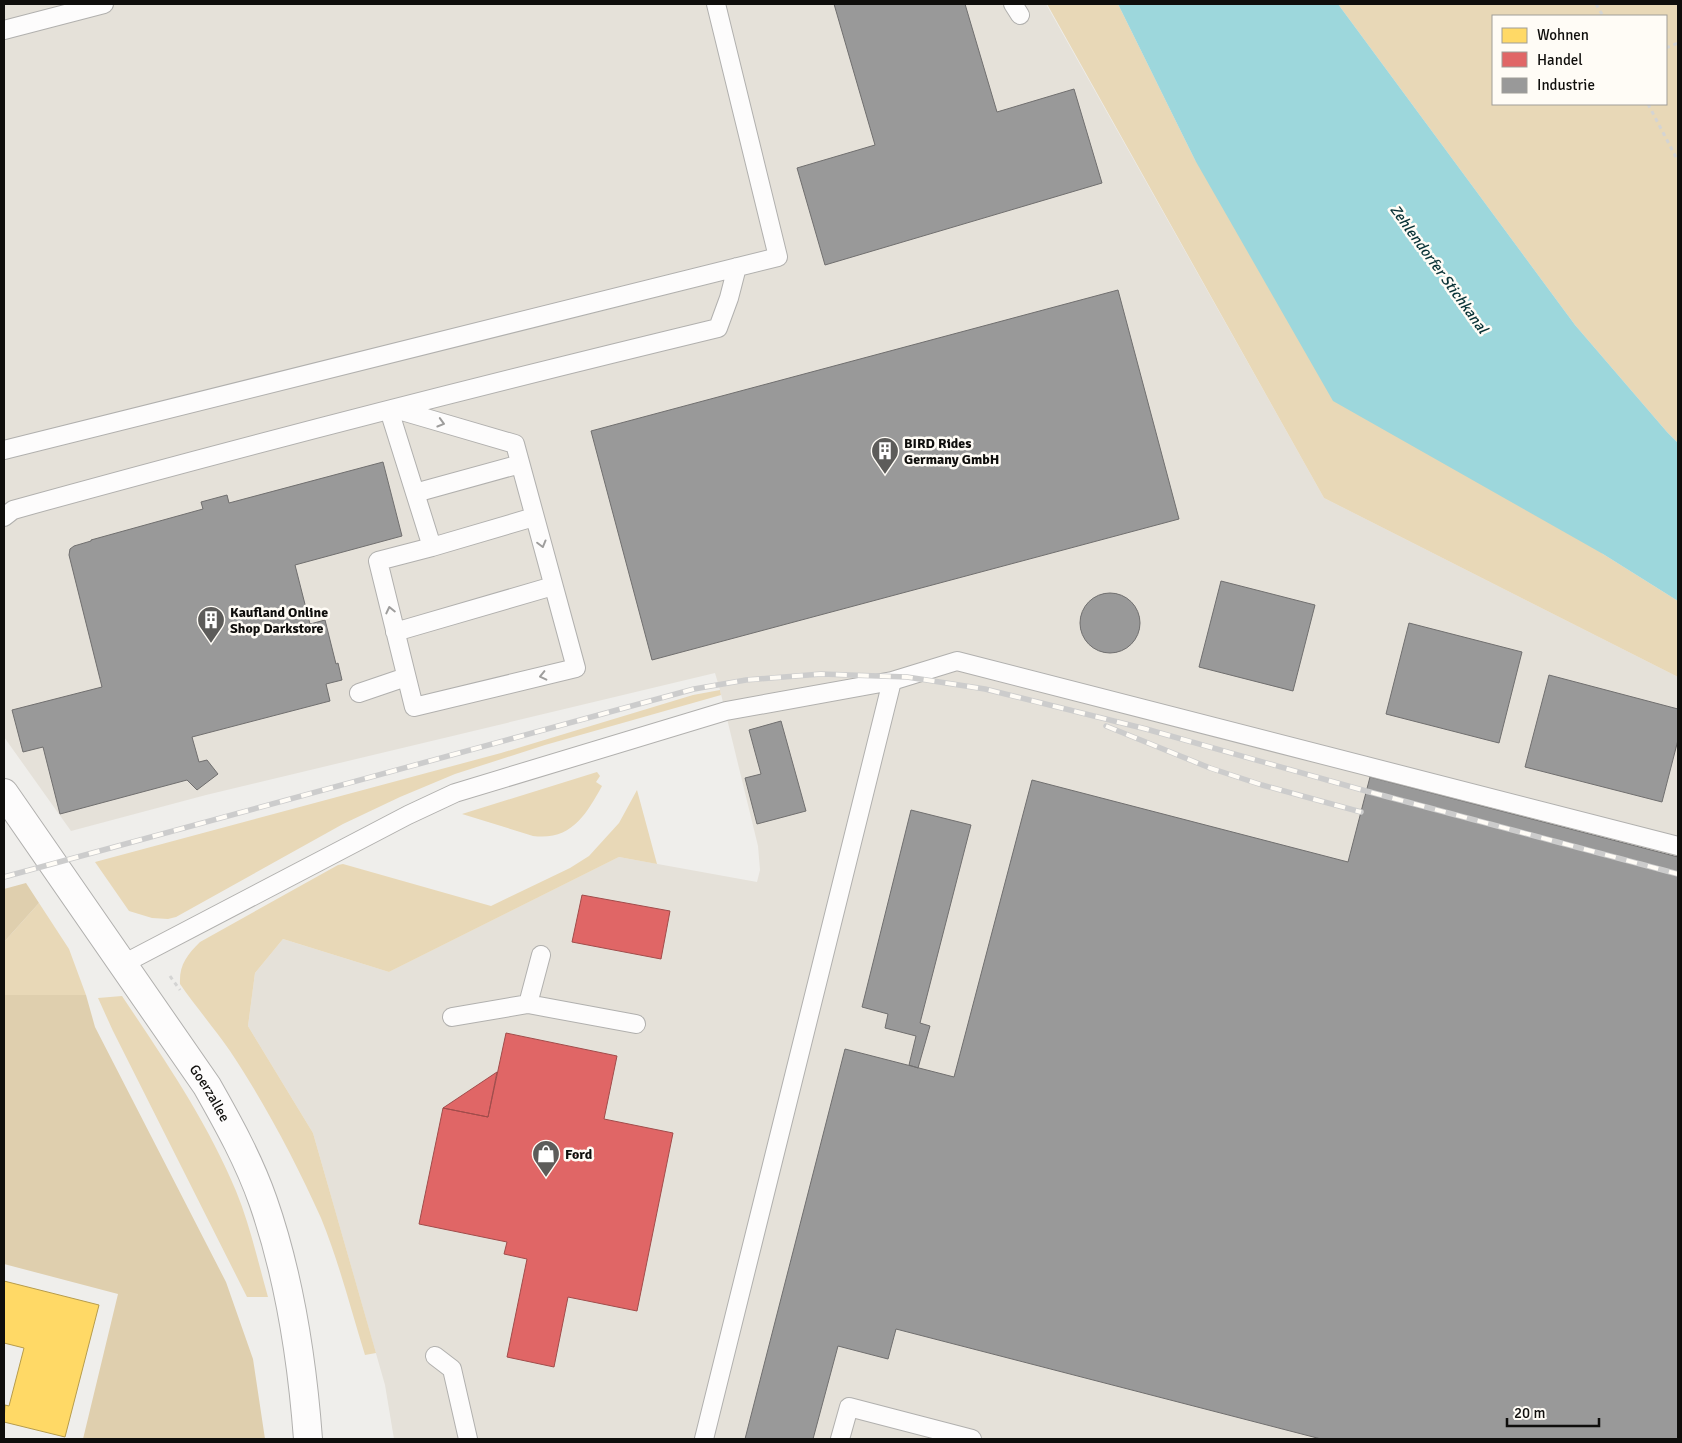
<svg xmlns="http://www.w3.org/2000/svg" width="1682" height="1443" font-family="Signika,sans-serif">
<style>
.built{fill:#e5e1d9}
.green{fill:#e8d8b7;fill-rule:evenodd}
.forest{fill:#dfcfae}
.water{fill:#9dd7dc}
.homes{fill:#ffd966;stroke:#b79c4b}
.shops{fill:#e06666;stroke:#a14c4b}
.industry{fill:#999;stroke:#706f6f}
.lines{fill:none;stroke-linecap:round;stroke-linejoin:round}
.service-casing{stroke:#b1b0ae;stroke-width:20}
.secondary-casing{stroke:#b1b0ae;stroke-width:30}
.path{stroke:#d4d4d3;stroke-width:3;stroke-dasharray:4 4;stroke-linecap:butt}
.service{stroke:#fdfcfc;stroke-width:18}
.secondary{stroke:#fdfcfc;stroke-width:28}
.rail-casing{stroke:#ccc;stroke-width:5.5}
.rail{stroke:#fffcf6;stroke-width:4;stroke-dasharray:11;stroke-linecap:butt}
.oneway{stroke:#9e9d9c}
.labels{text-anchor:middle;stroke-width:5;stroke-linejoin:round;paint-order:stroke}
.poi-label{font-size:14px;font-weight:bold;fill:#0f0e0c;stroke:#fffcf6;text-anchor:start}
.street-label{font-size:14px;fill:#0f0e0c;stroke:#fffcf6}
.water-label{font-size:15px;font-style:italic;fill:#083236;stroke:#fffcf6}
</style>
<rect width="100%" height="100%" fill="#efeeeb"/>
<!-- built -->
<path class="built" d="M4,4H1046L1324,498L1678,677V1439H394L385,1385L313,1133L248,1026L255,973L283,939L389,972L619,857L757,882L760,870L758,846L720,690L715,673L206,795L71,831L4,737Z"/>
<!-- green -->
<path class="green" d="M1047,4H1118L1195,160L1603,554L1678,601V677L1324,498Z
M1338,4H1678V443L1667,432L1575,325ZM1493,16H1666V104H1493Z
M720,690L721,695L545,745L455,774L400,797L343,824L176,917L168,919L152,918L129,911L95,862L501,753L693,695Z
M597,772L600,776L596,782L602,786C586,815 571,841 533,836L462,814Z
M637,790L657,864L619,857L389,972L283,939L255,973L248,1026L313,1133L376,1353L365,1355C351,1310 339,1262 321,1218C296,1162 264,1102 230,1051C214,1028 196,1007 180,984C179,965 187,955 200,942L338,865L343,864L491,906L570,868L589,856L619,823Z
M39,903L69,949L86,995H4V942Z
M122,996C164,1059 207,1121 236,1191C250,1225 258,1262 268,1297H247L113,1031L98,998Z"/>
<!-- forest -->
<path class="forest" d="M26,883L39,903L4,942V889Z
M4,995H86L95,1027L226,1282L253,1359L265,1439H83L118,1294L4,1264Z"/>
<!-- water -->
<path class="water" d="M1118,4H1338L1575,325L1667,432L1678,443V601L1603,554L1333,401L1195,160Z"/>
<!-- homes -->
<path class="homes" d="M4,1281L99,1305L65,1437L4,1422L5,1405L9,1406L24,1348L4,1343Z"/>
<!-- shops -->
<path class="shops" d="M582,895L670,911L661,959L572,942Z
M506,1033L617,1056L604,1119L673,1133L637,1311L568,1297L554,1367L507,1357L527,1259L504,1254L507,1242L419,1224L443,1108L488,1117Z
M497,1072L488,1117L443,1108Z"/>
<!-- industry -->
<path class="industry" d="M834,4H965L997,112L1074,89L1102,183L825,265L797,168L875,145Z
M1118,290L1179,519L652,660L591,431Z
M383,462L402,536L295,565L310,624L325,620L336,664L338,663L342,680L326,684L330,701L192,737L199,762L207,760L218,774L197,790L187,780L60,814L43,747L23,752L12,710L102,687L69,555L70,549L74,546L91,541V540L203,509L201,502L227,495L229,503Z
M1221,581L1315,605L1293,691L1199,667Z
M1080 623a30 30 0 1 1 60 0a30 30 0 1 1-60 0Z
M1409,623L1522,652L1499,743L1386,714Z
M1549,675L1678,709V740L1662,802L1525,767Z
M781,721L806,811L757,824L745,778L761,774L749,730Z
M1370,777L1678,857V1439H1321L896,1329L888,1359L838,1346L813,1439H745L845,1049L954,1077L1032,780L1348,862Z
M911,810L971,825L920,1023L930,1026L918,1068L909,1065L916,1036L885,1028L888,1014L862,1007Z"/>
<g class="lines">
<defs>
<path id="service" d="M1013,4L1020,15
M4,30L104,4
M389,410L432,547L378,561L414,707L576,668L515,444L395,409
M4,450L778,257L716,4
M415,493L520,464
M4,517L13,510C247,445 482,385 718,328L729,298L737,267
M432,547L534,517
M395,632L553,586
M359,693L406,677
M123,964L408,815L455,793L726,711L892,681
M528,1004L541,955
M452,1017L528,1004L636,1024
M435,1356L452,1369L468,1439
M704,1439L892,681L957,661L1678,846
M840,1439L849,1407L972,1439"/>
<g id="secondary">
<path id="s1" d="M4,793L207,1086C228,1123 249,1161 263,1201C290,1278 302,1359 308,1439"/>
</g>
</defs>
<!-- service casing -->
<use href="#service" class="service-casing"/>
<!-- secondary casing -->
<use href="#secondary" class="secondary-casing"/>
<!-- path -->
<path class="path" d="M1596,4L1603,16
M1666,48L1678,43
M1648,104L1678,161
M170,976L180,990"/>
<!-- service -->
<use href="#service" class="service"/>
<!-- secondary -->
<use href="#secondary" class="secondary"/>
<defs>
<path id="rail" d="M1106,726L1210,768L1262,785L1361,812
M4,877L694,689L746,680L821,674L907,677L985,689L1146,729L1366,791L1678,874"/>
</defs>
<!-- rail casing -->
<use href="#rail" class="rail-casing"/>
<!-- rail -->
<use href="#rail" class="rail"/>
</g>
<!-- one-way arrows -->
<defs><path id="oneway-chevron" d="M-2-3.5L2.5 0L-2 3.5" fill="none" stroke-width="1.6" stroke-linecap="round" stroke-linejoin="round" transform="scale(1.25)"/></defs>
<g class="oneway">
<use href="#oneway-chevron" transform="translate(441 423) rotate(16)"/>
<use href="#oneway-chevron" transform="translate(542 544) rotate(75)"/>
<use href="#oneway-chevron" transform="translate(390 610) rotate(-103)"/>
<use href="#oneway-chevron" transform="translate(543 676) rotate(167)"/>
</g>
<!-- icons -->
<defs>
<symbol id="building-pin" viewBox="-11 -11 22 30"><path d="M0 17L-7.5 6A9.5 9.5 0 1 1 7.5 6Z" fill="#5d5c5a" stroke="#fffcf6"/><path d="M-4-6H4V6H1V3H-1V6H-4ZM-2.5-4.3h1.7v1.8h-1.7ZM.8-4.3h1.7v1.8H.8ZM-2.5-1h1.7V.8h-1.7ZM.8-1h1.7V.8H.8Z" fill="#fff"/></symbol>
<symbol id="shop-pin" viewBox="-11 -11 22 30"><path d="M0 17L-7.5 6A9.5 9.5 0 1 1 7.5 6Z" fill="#5d5c5a" stroke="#fffcf6"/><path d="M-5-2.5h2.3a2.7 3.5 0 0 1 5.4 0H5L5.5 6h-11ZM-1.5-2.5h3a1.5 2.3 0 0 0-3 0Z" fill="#fff"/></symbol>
</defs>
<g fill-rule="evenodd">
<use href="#building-pin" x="869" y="435" width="32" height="43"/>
<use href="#building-pin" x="195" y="604" width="32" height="43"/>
<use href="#shop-pin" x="530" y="1138" width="32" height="43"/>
</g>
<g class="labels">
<!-- poi labels -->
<g class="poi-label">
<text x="904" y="448">BIRD Rides<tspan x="904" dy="16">Germany GmbH</tspan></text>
<text x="230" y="617">Kaufland Online<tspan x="230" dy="16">Shop Darkstore</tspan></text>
<text x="565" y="1159">Ford</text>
</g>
<!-- street labels -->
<g class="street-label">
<text dy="5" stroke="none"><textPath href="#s1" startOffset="364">Goerzallee</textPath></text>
</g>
<!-- water labels -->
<g class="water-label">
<text transform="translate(1439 269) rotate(54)" y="5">Zehlendorfer Stichkanal</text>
</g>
</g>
<!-- border -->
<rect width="1682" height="1443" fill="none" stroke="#0f0e0c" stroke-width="10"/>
<!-- legend -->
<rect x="1492" y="15" width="175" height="90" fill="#fffcf6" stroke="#9f9d98"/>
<rect x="1502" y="28" width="25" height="15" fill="#ffd966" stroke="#9f9d98"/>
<text x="1537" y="40" font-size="15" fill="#0f0e0c">Wohnen</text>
<rect x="1502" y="52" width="25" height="15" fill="#e06666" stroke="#9f9d98"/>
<text x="1537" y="65" font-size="15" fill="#0f0e0c">Handel</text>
<rect x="1502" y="78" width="25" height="15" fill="#999999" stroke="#9f9d98"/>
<text x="1537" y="90" font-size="15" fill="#0f0e0c">Industrie</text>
<!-- scale -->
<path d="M1507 1418v8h92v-8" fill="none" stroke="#0f0e0c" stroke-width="2.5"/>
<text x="1514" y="1418" font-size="15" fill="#0f0e0c" stroke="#fffcf6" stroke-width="4" paint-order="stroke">20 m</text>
</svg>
